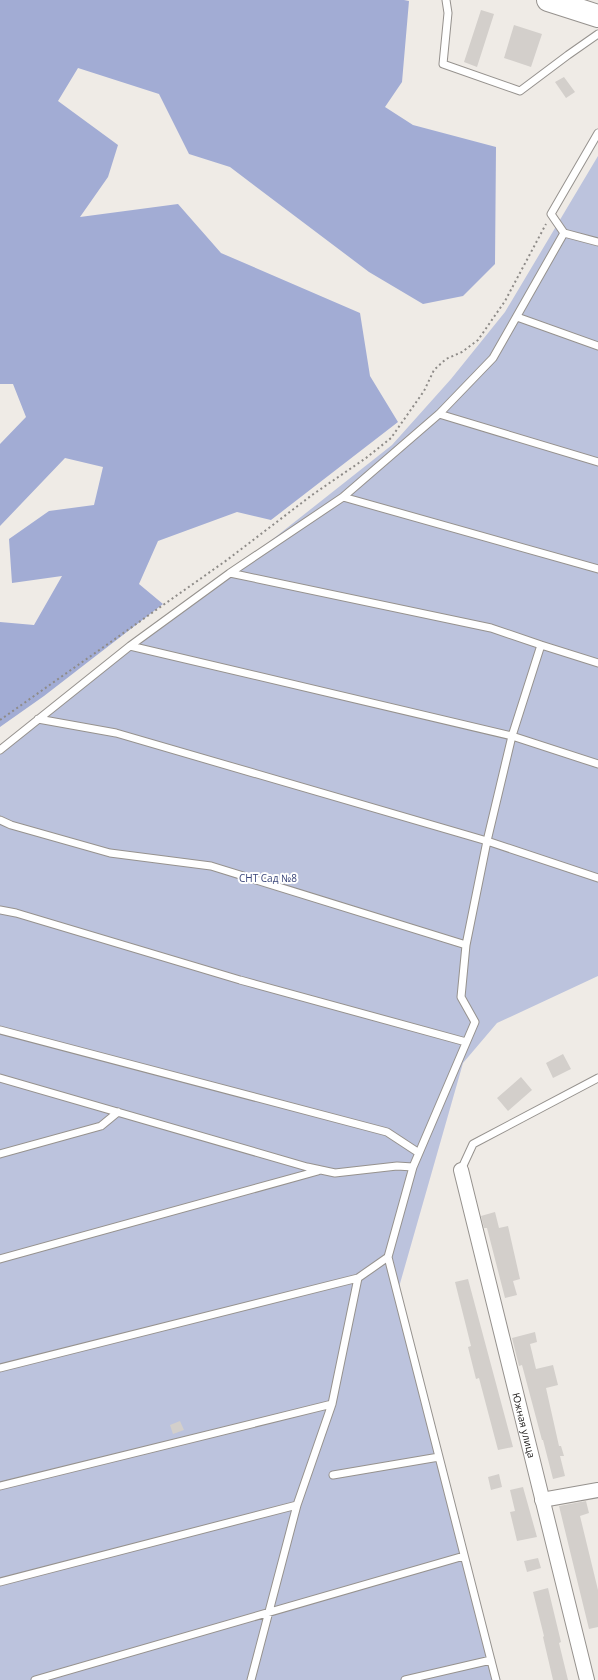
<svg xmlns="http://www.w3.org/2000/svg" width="598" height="1680" font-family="'Open Sans',sans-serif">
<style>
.green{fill:#bcc3dd}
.forest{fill:#a2acd4}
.building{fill:#d3cfcb}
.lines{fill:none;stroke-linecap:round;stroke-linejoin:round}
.lane-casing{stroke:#96928e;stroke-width:9}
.street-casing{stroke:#96928e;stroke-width:16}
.primary-casing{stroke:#96928e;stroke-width:24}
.path{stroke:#8e8b88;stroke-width:2;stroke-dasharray:2 3;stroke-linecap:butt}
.lane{stroke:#fff;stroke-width:7}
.street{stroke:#fff;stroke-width:14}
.primary{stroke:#fff;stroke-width:22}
.labels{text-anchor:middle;stroke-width:4;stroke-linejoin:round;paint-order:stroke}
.park-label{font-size:10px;fill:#3b467a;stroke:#fff}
.street-label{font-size:10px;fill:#1a1817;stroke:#fff}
</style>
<rect width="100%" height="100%" fill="#efebe6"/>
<!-- green -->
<path class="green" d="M598,156V976L497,1023L463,1063L399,1287L497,1680H0V745L38,719L230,573L392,445L451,379L505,312Z"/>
<!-- forest -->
<path class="forest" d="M0,0H404L409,1L402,82L385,107L413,125L496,147L495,264L463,296L423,304L369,272L230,167L189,154L159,94L78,68L58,101L118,145L108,177L80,217L178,204L221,253L360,313L370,376L398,422L271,520L237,512L158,541L139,584L163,604L44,696L0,727V622L34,625L62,576L12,583L9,539L49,511L94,505L103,467L65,458L0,526V444L26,417L13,384H0Z"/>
<!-- building -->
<path class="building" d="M481,10L494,14L477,67L464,62Z
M514,25L542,34L531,67L504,58Z
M564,77L575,92L566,98L555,82Z
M563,1054L571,1069L553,1078L546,1063Z
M521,1077L532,1090L508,1111L497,1098Z
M495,1212L499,1228L508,1226L520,1279L513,1281L517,1295L505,1298L487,1228H484L481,1216Z
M468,1279L513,1447L498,1450L479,1378L476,1379L468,1347L471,1346L455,1282Z
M535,1332L537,1342L530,1344L536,1369L553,1365L558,1385L546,1388L559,1446H561L564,1456H560L565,1476L553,1479L543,1440H542L522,1365L519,1366L512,1338Z
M180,1421L184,1430L173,1434L170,1425Z
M499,1474L502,1487L491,1490L488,1477Z
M523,1487L537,1537L517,1541L510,1512L515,1511L510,1490Z
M586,1501L589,1513L580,1516L598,1590V1627L589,1629L559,1506Z
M538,1558L541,1568L527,1572L524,1561Z
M548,1588L561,1642L559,1643L568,1680H553L543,1637L544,1636L533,1592Z"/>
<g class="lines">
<defs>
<path id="lane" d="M446,0L448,13L443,64L520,91L568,55L598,34
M564,233L598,242
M517,317L598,346
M439,414L598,462
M343,497L598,569
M541,645L598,663
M130,646L512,736L598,764
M38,719L116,733L487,841L598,878
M0,750L130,646L230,573L343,497L439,414L493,358L564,233L551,214L598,133
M0,820L11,825L110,853L211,866L466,945
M0,910L16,913L240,980L466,1042
M0,1030L387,1132L419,1153
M0,1078L307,1167L335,1173L397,1166L413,1167L475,1022L461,997L466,945L487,841L512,736L541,645L491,628L230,573
M0,1154L101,1126L118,1112
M413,1167L388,1257L496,1680
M461,1170L473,1144L598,1078
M0,1259L318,1171
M0,1368L358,1278
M333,1475L439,1457
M0,1486L332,1404
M0,1582L297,1505
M35,1680L464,1556
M251,1680L297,1505L332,1404L358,1278L388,1257
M405,1680L491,1660"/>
<g id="street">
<path id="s1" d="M461,1170L587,1680"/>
<path d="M542,1500L598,1490"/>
</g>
<path id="primary" d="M548,0L598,16"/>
</defs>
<!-- lane casing -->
<use href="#lane" class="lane-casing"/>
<!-- street casing -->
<use href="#street" class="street-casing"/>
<!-- primary casing -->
<use href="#primary" class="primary-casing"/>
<!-- path -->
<path class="path" d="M0,720L227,560L312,495L366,458L391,438L424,391L434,370L446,359L462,352L478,340L505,301L546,224"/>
<!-- lane -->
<use href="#lane" class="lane"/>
<!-- street -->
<use href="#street" class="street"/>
<!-- primary -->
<use href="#primary" class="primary"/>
</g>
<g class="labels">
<!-- park labels -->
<g class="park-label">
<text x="268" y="882">СНТ Сад №8</text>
</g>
<!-- street labels -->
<g class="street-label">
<text dy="4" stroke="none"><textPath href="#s1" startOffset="263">Южная улица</textPath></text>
</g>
</g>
</svg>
